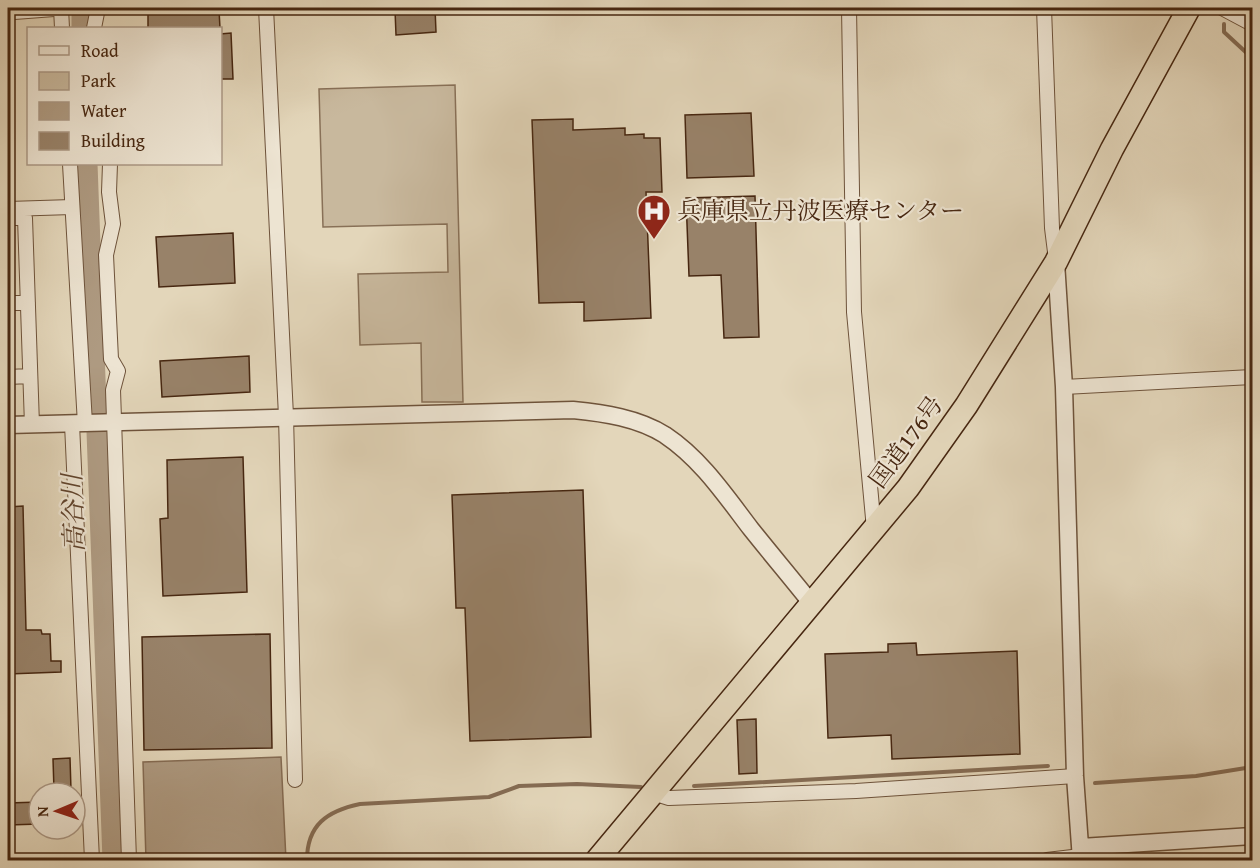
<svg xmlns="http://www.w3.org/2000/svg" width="1260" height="868" font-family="'Gentium Book Plus','Noto Serif JP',serif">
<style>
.green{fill:#c8b89d;stroke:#887057;stroke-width:1.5}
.water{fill:#ae9a81;stroke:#856c54;stroke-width:1.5}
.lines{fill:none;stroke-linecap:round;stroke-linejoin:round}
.stream{stroke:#856c54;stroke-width:4}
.river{stroke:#ae9a81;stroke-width:21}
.building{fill:#988269;stroke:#472711;stroke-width:1.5}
.service-casing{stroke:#6e533b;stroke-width:9}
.minor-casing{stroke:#6e533b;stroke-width:16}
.tertiary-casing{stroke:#6e533b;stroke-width:19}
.trunk-casing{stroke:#472711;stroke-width:25}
.service{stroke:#ede4d2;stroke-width:7}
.minor{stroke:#ede4d2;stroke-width:14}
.tertiary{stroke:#ede4d2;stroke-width:16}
.trunk{stroke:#e3d6ba;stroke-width:22}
.labels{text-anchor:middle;stroke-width:4.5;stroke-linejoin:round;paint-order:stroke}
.poi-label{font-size:24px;fill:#472711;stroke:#ede4d2;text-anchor:start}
.street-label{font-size:24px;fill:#472711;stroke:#ede4d2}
.water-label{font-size:26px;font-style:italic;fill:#61442d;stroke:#ede4d2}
</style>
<rect width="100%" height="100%" fill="#e3d6ba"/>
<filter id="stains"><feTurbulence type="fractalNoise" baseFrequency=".00333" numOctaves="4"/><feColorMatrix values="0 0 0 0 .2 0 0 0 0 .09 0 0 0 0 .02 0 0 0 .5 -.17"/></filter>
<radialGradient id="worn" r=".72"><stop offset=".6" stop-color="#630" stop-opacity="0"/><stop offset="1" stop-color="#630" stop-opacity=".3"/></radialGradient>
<!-- green -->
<path class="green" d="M455,85L463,402H422L421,343L360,345L358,274L448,272L447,224L323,227L319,89Z"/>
<!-- water -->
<path class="water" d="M281,757L286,860H146L143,762Z"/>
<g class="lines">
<!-- stream -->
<path class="stream" d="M1224,24V32L1251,57L1252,105
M1095,783L1196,776L1252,767
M694,786L1048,766
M307,860C307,825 327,811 360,804L489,797L519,786L577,784L641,787"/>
<!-- river -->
<path class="river" d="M82,8V28
M87,164L113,860"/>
</g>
<!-- building -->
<path class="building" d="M435,8L436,32L396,35L395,10Z
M219,10L220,28H148V12Z
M231,33L233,79H220V34Z
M751,113L754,176L687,178L685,115Z
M573,119V130L625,128V135L644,134V138H660L662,192H646L651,318L584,321V302L539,303L532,120Z
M755,196L759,337L724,338L721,275L689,276L686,198Z
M233,233L235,283L159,287L156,237Z
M249,356L250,392L162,397L160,361Z
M243,457L247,592L163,596L160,519L168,518L167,460Z
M583,490L591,737L470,741L465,608H456L452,495Z
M23,506L26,630H41L42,634H50L51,661H61V672L8,674V507Z
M270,634L272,748L144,750L142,637Z
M916,643L917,655L1017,651L1020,754L892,759L891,735L828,738L825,654L888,652V644Z
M756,719L757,773L739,774L737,720Z
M70,758L71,790H54L53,759Z
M39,802V824L8,825V803Z"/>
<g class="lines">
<defs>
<path id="service" d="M8,16L61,12"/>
<path id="minor" d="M61,8L62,28
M266,8L286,416L295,780
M849,8L854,312L874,529
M1044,8L1052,228L1056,260
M1222,8L1252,24
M1251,8H1252
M94,28L98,8
M70,164L85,424
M110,164L109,192L113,224L106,255L111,359L118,371L113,390L129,860
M8,209L72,207
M8,218H25L32,425
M8,303H28
M8,377L30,376
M1064,387L1252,377
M72,424L92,860
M653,793L669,798L856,791L1075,776
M1047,860L1081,856"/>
<path id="tertiary" d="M1056,262L1064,387L1075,776L1081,860
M8,425L573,410C604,413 638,418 665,435C701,459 725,495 751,529C771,554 792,579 812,604
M1081,847L1252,836"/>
<path id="trunk" d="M597,860L908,488L966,406L1056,262L1112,149L1189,8"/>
</defs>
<!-- service casing -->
<use href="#service" class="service-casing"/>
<!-- minor casing -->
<use href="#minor" class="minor-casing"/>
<!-- tertiary casing -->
<use href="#tertiary" class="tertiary-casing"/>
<!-- trunk casing -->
<use href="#trunk" class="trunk-casing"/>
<!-- service -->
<use href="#service" class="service"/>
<!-- minor -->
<use href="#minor" class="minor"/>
<!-- tertiary -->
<use href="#tertiary" class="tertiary"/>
<!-- trunk -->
<use href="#trunk" class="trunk"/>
</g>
<!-- icons -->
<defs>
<symbol id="hospital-pin" viewBox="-11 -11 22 30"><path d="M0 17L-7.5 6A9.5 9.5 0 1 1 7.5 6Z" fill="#8f2418" stroke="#ede4d2"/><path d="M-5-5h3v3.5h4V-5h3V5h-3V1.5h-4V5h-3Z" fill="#fff"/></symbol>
</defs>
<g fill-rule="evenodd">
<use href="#hospital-pin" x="635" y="192" width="38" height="52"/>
</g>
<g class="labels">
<!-- poi labels -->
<g class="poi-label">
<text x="677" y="219">兵庫県立丹波医療センター</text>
</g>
<!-- street labels -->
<g class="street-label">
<text transform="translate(906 442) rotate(-54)" y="8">国道176号</text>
</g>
<!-- water labels -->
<g class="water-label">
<text transform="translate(73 513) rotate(-92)" y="9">高谷川</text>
</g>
</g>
<!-- margin -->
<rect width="1260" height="868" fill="none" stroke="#e3d6ba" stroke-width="30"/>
<rect x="9" y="9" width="1242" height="850" fill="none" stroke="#472711" stroke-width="3"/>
<rect x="15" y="15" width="1230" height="838" fill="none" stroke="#472711" stroke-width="1.5"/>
<!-- legend -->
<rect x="27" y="27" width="195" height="138" fill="#ede4d2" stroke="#ab9885" stroke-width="1.5"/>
<rect x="39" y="46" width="30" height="9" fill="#ede4d2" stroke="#ab9885" stroke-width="1.5"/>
<text x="81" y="57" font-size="18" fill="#472711">Road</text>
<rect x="39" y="72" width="30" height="18" fill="#c8b89d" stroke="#ab9885" stroke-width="1.5"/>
<text x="81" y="87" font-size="18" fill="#472711">Park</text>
<rect x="39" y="102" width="30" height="18" fill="#ae9a81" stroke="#ab9885" stroke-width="1.5"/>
<text x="81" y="117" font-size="18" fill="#472711">Water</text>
<rect x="39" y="132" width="30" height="18" fill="#988269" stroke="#ab9885" stroke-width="1.5"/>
<text x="81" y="147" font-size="18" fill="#472711">Building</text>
<!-- north arrow -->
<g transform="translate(57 811) rotate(268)"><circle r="28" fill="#ede4d2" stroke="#ab9885" stroke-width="1.5"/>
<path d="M0-4.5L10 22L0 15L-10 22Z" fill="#8f2418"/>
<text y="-9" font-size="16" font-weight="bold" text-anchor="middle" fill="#472711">N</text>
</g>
<rect width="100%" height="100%" filter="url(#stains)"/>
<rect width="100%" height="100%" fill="url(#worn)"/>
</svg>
